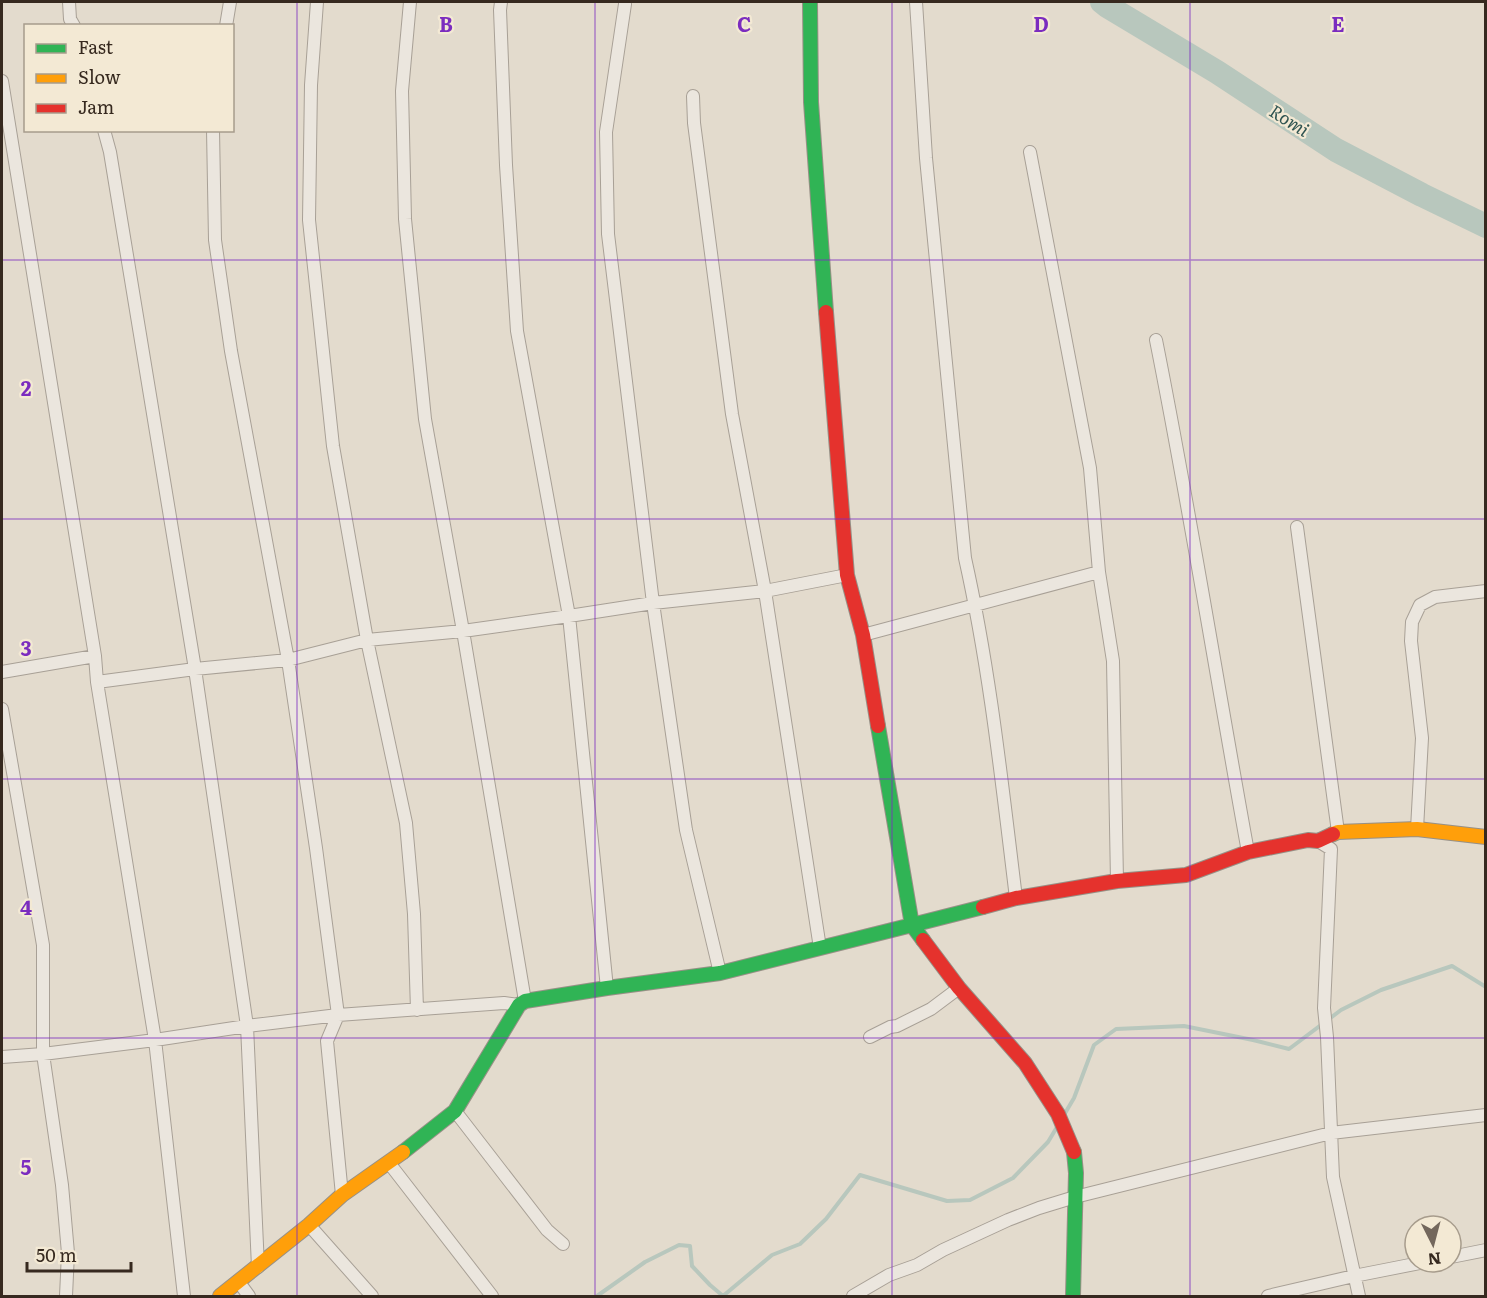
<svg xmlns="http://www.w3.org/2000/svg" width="1487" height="1298" font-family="Literata,serif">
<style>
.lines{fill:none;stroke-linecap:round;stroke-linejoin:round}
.stream{stroke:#b8c7bd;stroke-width:4}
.river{stroke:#b8c7bd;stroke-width:24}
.street-casing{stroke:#a8a096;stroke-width:14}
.fast-casing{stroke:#979086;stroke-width:16}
.slow-casing{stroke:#979086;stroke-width:16}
.jam-casing{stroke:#979086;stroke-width:16}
.street{stroke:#ebe6de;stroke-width:12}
.fast{stroke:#30b455;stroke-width:14}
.slow{stroke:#ff9f0a;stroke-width:14}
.jam{stroke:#e5322d;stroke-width:14}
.grid{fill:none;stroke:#7b2cbf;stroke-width:1.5;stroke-opacity:0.55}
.labels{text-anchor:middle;stroke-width:4.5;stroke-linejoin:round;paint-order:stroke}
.water-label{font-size:18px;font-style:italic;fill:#2f5451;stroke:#f3e9d4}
.grid-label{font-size:20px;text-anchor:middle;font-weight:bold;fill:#7b2cbf;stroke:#f3e9d4;stroke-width:4.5;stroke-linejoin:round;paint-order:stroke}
</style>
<rect width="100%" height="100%" fill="#e3dbcd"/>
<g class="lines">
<!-- stream -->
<path class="stream" d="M1064,1115L1074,1098L1094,1045L1116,1029L1184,1026L1253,1040L1289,1049L1341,1010L1381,990L1452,966L1486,987
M597,1296L645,1262L679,1245L690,1246L692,1266L710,1285L723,1296L772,1255L800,1244L826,1219L860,1175L947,1201L970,1200L1013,1178L1048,1142L1057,1127"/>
<!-- river -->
<path class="river" d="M1102,2L1107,6L1217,72L1336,150L1422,195L1486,226"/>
<defs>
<path id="street" d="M69,2L70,19L74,26
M317,2L311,85L309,220L333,446L367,640L406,823L414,914L417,1010
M410,2L402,91L405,219L425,419L463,631L525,1001
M501,2L500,10L506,165L517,331L569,616L607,988
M916,2L926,158L965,558C990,670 1002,784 1016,898
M625,4L606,132L608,234L653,603L686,830L720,973
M226,26L230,2
M2,81L95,656L97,682L155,1040L184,1296
M693,96L694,123L732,414L765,591L820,948
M104,130L110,152L195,669L247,1026L258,1267
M213,130L215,240L231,351L288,660L316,848L338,1015L327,1041L342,1195
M1030,152L1090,468L1099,572L1113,661L1117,881
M1156,340C1190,510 1217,682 1248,852
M1297,527L1338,832
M863,635L1099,572
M2,672L95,656
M97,682L195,669L288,660L367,640L463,631L569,616L653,603L765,591L847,575
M2,709L43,945V1054L62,1185L68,1253L66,1296
M1417,829L1422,738L1411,641L1412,622L1420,605L1435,597L1486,591
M1318,841L1331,849L1324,1008L1327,1037L1333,1177L1359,1296
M870,1037L890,1027L897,1026L931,1009L959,988
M2,1057L43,1054L155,1040L247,1026L338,1015L504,1003L519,1005
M455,1111L547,1230L563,1244
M389,1163L492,1296
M309,1225L372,1296
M1451,1257L1486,1250
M238,1281L249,1296
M853,1296L889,1275L917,1265L943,1250L1008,1220L1039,1208L1075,1197L1331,1133L1486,1115
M1268,1296L1354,1276L1425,1262"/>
<path id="fast" d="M810,2L811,102L826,312
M878,726L912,925L983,907
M403,1152L455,1111L519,1005L525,1001L607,988L720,973L912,925L923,940
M1073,1296L1076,1173L1074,1152"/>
<path id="slow" d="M1333,834L1338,832L1417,829L1486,837
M220,1296L309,1225L342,1195L403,1152"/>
<path id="jam" d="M826,312L847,575L863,635L878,726
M983,907L1016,898L1117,881L1186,875L1248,852L1308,840L1318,841L1333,834
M923,940L959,988L1025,1063L1058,1114L1074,1152"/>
</defs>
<!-- street casing -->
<use href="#street" class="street-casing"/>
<!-- fast casing -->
<use href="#fast" class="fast-casing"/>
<!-- slow casing -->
<use href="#slow" class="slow-casing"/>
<!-- jam casing -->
<use href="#jam" class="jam-casing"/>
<!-- street -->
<use href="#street" class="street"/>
<!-- fast -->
<use href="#fast" class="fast"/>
<!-- slow -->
<use href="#slow" class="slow"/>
<!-- jam -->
<use href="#jam" class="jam"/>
</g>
<!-- grid -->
<path class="grid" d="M297,2V1296M595,2V1296M892,2V1296M1190,2V1296M2,260H1486M2,519H1486M2,779H1486M2,1038H1486"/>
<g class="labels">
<!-- water labels -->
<g class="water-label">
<text transform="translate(1289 121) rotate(32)" y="6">Romi</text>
</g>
</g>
<g class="grid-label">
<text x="446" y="32">B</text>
<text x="744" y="32">C</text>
<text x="1041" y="32">D</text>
<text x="1338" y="32">E</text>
<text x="26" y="396">2</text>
<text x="26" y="656">3</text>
<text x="26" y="915">4</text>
<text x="26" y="1175">5</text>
</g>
<!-- border -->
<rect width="1487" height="1298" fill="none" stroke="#36291f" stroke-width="6"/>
<!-- legend -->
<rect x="24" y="24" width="210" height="108" fill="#f3e9d4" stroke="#a79c8c" stroke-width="1.5"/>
<rect x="36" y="44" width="30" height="9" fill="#30b455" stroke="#a79c8c" stroke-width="1.5"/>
<text x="78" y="54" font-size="18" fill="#36291f">Fast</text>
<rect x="36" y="74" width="30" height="9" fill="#ff9f0a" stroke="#a79c8c" stroke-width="1.5"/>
<text x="78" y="84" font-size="18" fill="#36291f">Slow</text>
<rect x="36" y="104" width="30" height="9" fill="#e5322d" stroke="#a79c8c" stroke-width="1.5"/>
<text x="78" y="114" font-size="18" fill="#36291f">Jam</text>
<!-- north arrow -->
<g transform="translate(1433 1244) rotate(174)"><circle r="28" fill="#f3e9d4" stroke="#a79c8c" stroke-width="1.5"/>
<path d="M0-4.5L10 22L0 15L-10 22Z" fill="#73675c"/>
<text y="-9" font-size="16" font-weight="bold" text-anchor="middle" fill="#36291f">N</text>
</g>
<!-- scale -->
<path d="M27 1262v9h104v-9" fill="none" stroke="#36291f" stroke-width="3"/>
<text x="36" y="1262" font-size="18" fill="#36291f" stroke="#f3e9d4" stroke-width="4.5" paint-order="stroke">50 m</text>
</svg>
